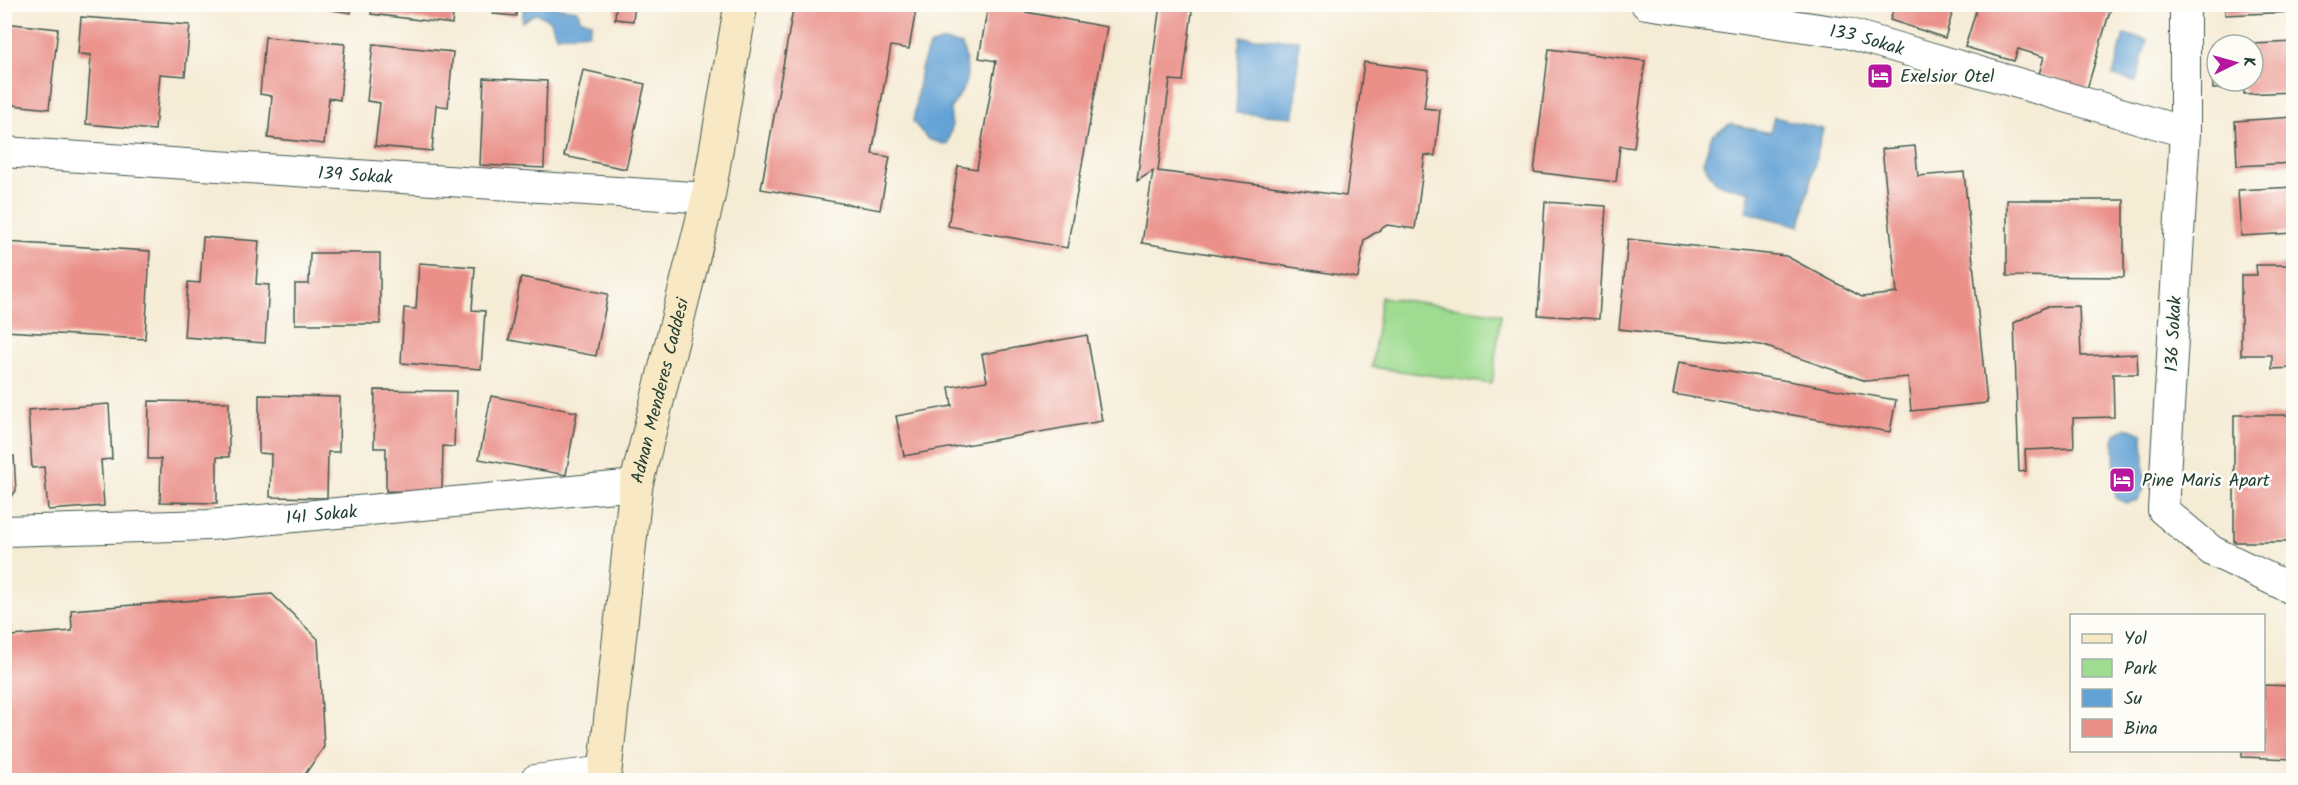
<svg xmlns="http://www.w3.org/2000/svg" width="2298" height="785" font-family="Kalam,sans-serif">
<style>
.green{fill:#9fdc91;stroke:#5f8c62;stroke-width:1.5}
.water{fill:#63a2d5;stroke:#417084;stroke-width:1.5}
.building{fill:#ea9089}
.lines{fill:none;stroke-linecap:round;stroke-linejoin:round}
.street-casing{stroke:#3f574c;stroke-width:32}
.secondary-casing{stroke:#3f574c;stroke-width:35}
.street{stroke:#fff;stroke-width:30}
.secondary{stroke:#f8e8c3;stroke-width:33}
.labels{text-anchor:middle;stroke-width:5;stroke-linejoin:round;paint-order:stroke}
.street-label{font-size:18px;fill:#1f3d34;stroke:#fdfcf7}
.poi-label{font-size:18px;fill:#1f3d34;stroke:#fdfcf7;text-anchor:start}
</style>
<rect width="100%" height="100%" fill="#fdfcf7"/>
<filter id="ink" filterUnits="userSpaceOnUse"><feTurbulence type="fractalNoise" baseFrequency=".0167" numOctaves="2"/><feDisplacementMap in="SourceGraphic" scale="12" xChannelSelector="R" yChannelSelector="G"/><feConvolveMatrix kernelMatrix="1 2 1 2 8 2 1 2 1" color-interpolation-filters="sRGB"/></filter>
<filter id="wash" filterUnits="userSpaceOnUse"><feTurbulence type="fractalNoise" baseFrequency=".008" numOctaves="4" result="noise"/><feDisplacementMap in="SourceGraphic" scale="24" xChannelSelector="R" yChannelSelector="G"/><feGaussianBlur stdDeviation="1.35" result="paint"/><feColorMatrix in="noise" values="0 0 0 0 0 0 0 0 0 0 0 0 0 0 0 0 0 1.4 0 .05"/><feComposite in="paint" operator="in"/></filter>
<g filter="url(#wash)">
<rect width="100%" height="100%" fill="#f5ecd6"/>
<!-- green -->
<path class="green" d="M1381,297L1501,314L1492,384L1372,367Z"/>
<!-- water -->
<path class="water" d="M530,4L578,10L580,19L592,22L589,33L556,36L551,21L536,13L522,22L524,5Z
M2124,34L2147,40L2136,82L2113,76Z
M1240,37L1299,40L1294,117L1236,113Z
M944,41L962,45C971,74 968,86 950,109L952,127L947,145L928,139L913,122L921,69L929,46Z
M1774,117L1823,129L1800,226L1746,212L1750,192L1716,183L1703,163L1712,135L1730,124L1770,133Z
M2126,427L2143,434L2145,487L2138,500L2127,503L2115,498L2114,436Z"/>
<g id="blocks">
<!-- building -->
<path class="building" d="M294,4H352L351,13Z
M494,4H517L516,16L493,14Z
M616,4H635L633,21L615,19Z
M794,4H917L909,49L891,46L872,154L890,157L880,210L761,189Z
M1160,4H1193L1183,81L1170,80L1158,171L1346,196L1364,62L1429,71L1424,108L1440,110L1435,156L1425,155L1415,229L1387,225L1364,240L1358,278L1142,243L1153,171L1137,181Z
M1895,4H1955L1945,38L1890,20Z
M1978,4H2112L2087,89L2039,74L2044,57L2018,49L2014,61L1965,47Z
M2225,4H2294V12L2225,15Z
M373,5H454L452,24L371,14Z
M988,5L1107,27L1067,248L948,226L958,166L977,169L996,61L979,58Z
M81,17L190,25L185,76L160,74L155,130L86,124L91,55L78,54Z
M4,23L58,29L49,109L4,104Z
M265,37L345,44L340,100L329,98L324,144L268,138L272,96L260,94Z
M2294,42V92L2244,94V88L2213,89L2211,45H2217V81H2253V44Z
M373,44L453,52L448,107L436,105L432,151L375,146L380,103L367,101Z
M1549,49L1645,61L1634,148L1620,146L1616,182L1534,172Z
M583,70L645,84L626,169L564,156Z
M484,78L547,81L544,168L480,165Z
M2294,117V163L2237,166L2235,121Z
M1915,146L1918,176L1964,172L1987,403L1911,411L1908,377L1866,381L1761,345L1619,329L1628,239L1786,256L1862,297L1897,293L1882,149Z
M2294,187V233L2241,236L2238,190Z
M2007,200H2124V277L2007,276Z
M1545,202L1606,206L1599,319L1538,315Z
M203,237L259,241L256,284L269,285L265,343L184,337L188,282L200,283Z
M4,242L150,251L145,339L4,331Z
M310,253H380V324H295V284H309Z
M419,263L475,267L472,310L485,311L481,369L401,363L404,308L416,309Z
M2256,265H2294V368L2272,369V355H2241V275H2257Z
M521,277L608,294L596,356L509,340Z
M2079,306L2081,356L2137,354L2138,374H2113L2114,417L2073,418L2074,448L2025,450L2026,471L2019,472L2014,323L2045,307Z
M1087,335L1102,421L904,456L896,416L952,406L949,387L987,381L982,354Z
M1679,362L1896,400L1890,432L1673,394Z
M375,390L456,391L454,447L443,446L442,492L386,491V448H374Z
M259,395L340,397L339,452H328L327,498L270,497L271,454L259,453Z
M491,396L577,412L566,475L479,459Z
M149,401L229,402V457H217V503L160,502L161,459H148Z
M109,404L112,459L101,460L104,506L48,510L44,467L32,468L28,410Z
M2234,415H2294V542H2234Z
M4,456H14L16,491L4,504Z
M272,594L318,639L324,747L301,780H4V623H11L12,636L72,631L71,610Z
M2264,685L2294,686V759L2242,757V750H2264Z"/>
</g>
</g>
<g filter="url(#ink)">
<use href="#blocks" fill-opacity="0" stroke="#3f574c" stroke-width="1.5"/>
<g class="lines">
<defs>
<g id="street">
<path id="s1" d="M1646,4L1847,33L2185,132"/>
<path d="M2185,4V132L2163,510L2212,551L2294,590"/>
<path id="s2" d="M4,152L708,198"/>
<path id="s3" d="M4,531L209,525L636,485"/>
<path d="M535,780L606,771"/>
</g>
<g id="secondary">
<path id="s4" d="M604,780L636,485L708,198L741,4"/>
</g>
</defs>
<!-- street casing -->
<use href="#street" class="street-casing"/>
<!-- secondary casing -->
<use href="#secondary" class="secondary-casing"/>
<!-- street -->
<use href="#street" class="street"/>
<!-- secondary -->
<use href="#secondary" class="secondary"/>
</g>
</g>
<!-- icons -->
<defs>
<symbol id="hotel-square" viewBox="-11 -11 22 22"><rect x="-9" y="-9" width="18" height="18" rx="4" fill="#b5179e" stroke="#fdfcf7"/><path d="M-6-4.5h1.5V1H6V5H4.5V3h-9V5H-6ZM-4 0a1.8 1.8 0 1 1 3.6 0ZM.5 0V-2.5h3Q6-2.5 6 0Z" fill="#fff"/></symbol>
</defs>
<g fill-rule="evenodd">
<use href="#hotel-square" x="1865" y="61" width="30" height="30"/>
<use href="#hotel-square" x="2107" y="465" width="30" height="30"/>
</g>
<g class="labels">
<!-- street labels -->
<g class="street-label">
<text dy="6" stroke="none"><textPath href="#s1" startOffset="224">133 Sokak</textPath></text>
<text dy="6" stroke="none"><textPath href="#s2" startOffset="352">139 Sokak</textPath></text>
<text transform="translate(2173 334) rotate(-87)" y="6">136 Sokak</text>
<text dy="6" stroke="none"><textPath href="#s4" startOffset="394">Adnan Menderes Caddesi</textPath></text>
<text dy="6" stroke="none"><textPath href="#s3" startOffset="318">141 Sokak</textPath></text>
</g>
<!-- poi labels -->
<g class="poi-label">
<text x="1900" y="82">Exelsior Otel</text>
<text x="2142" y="486">Pine Maris Apart</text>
</g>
</g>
<!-- margin -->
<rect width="2298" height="785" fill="none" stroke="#fdfcf7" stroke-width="24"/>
<!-- legend -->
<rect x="2070" y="614" width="195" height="138" fill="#fdfcf7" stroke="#a4b0a9" stroke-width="1.5"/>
<rect x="2082" y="634" width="30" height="9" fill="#f8e8c3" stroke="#a4b0a9" stroke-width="1.5"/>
<text x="2124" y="644" font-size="18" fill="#1f3d34">Yol</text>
<rect x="2082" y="659" width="30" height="18" fill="#9fdc91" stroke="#a4b0a9" stroke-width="1.5"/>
<text x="2124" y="674" font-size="18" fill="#1f3d34">Park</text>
<rect x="2082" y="689" width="30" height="18" fill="#63a2d5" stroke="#a4b0a9" stroke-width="1.5"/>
<text x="2124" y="704" font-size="18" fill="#1f3d34">Su</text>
<rect x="2082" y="719" width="30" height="18" fill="#ea9089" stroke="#a4b0a9" stroke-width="1.5"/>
<text x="2124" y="734" font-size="18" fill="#1f3d34">Bina</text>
<!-- north arrow -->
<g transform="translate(2235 63) rotate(85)"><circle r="28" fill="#fdfcf7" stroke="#a4b0a9" stroke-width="1.5"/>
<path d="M0-4.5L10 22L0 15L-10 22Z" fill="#b5179e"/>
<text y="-9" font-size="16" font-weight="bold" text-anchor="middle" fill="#1f3d34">K</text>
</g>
</svg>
